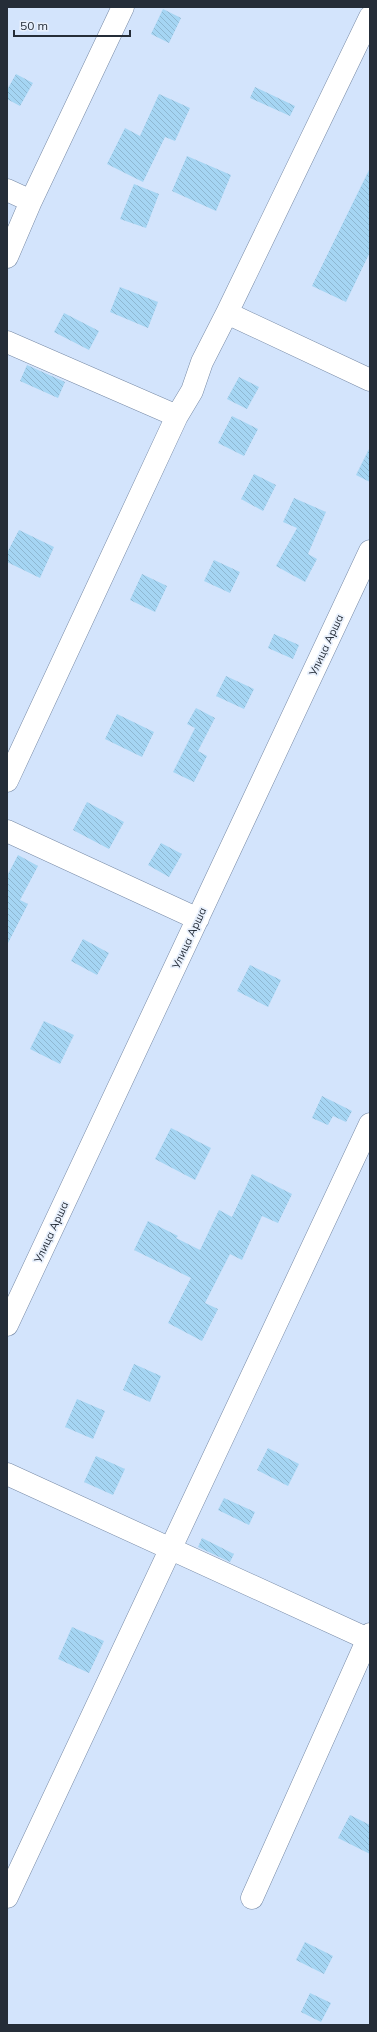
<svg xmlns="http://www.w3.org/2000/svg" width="377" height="2032" font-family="Mulish,sans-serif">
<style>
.building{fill:url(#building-back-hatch)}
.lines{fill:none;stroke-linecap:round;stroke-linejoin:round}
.minor-casing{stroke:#778aa6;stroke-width:23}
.minor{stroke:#fff;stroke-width:22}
.labels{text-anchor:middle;stroke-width:3.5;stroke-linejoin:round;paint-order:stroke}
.street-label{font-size:11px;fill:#252d38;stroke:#e8f0fc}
</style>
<defs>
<pattern id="building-back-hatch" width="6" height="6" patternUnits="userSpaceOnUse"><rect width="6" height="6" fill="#a5d5f3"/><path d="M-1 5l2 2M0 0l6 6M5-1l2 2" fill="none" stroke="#8eb7d1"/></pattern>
</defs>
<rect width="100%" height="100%" fill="#d3e4fc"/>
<!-- building -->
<path class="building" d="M163,9L181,18L169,43L151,34Z
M16,74L33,83L20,106L7,99V90Z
M255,87L295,106L290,116L250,98Z
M159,94L190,108L175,141L165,137L143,182L107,164L125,128L140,136Z
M187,156L231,175L216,211L172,191Z
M370,168V252L346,302L312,286Z
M134,184L159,194L146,228L120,219Z
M120,287L158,302L148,328L110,312Z
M64,313L99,331L89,350L54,332Z
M27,365L65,382L58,398L20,381Z
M239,377L259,387L247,409L227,399Z
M232,416L258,429L244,456L218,443Z
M370,447V482L356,475Z
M254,474L276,485L263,511L241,499Z
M294,498L326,512L308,554L317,559L305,582L276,566L297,528L283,522Z
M19,530L54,547L40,578L7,562V553Z
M214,560L240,572L230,593L204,581Z
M142,574L167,586L155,612L130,600Z
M274,634L299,645L293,659L268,648Z
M226,676L254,689L244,709L216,696Z
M196,708L215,718L198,751L207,756L194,782L173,772L195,728L187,724Z
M117,714L154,732L142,757L105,739Z
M87,802L124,822L109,849L73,830Z
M161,843L182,854L169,877L148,865Z
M18,855L38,866L20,900L28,904L7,945V876Z
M83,939L109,953L97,975L71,961Z
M250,965L281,980L268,1007L237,991Z
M44,1021L74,1035L60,1064L30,1049Z
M322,1096L352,1111L346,1122L333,1116L328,1125L312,1118Z
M171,1128L211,1148L195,1180L155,1159Z
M252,1174L292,1194L278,1223L262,1216L242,1260L230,1254L205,1303L218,1309L202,1341L168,1323L191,1278L134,1250L148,1221L178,1236L176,1238L200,1250L219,1210L232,1217Z
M134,1364L161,1376L150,1402L123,1390Z
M77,1399L105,1411L93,1439L65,1427Z
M268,1448L299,1464L288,1486L257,1470Z
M96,1456L125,1469L113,1495L84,1482Z
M224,1498L255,1512L249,1525L218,1510Z
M202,1538L234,1554L230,1562L198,1547Z
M72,1627L104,1641L89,1673L58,1659Z
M350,1815L370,1825V1854L338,1838Z
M305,1942L333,1956L324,1974L296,1960Z
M310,1993L331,2003L321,2022L301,2012Z"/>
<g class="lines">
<defs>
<path id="minor" d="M7,190L31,201
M7,257L31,201L123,7
M227,313L370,17
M7,342L177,416
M7,781L177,416L192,391L202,362L227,313L370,380
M7,831L198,919
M7,1325L370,551
M7,1474L370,1640
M7,1897L370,1124
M252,1898L370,1634"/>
</defs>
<!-- minor casing -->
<use href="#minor" class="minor-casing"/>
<!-- minor -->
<use href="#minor" class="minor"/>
</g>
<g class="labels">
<!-- street labels -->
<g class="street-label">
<text transform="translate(326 645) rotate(-65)" y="4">Улица Арша</text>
<text transform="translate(189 938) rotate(-65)" y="4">Улица Арша</text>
<text transform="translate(51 1232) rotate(-65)" y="4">Улица Арша</text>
</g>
</g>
<!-- border -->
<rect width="377" height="2032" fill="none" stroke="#252d38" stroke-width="16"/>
<!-- scale -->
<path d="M14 30v6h116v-6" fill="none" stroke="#252d38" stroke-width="2"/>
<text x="20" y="30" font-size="12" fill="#252d38" stroke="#e8f0fc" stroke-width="3" paint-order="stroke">50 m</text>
</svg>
